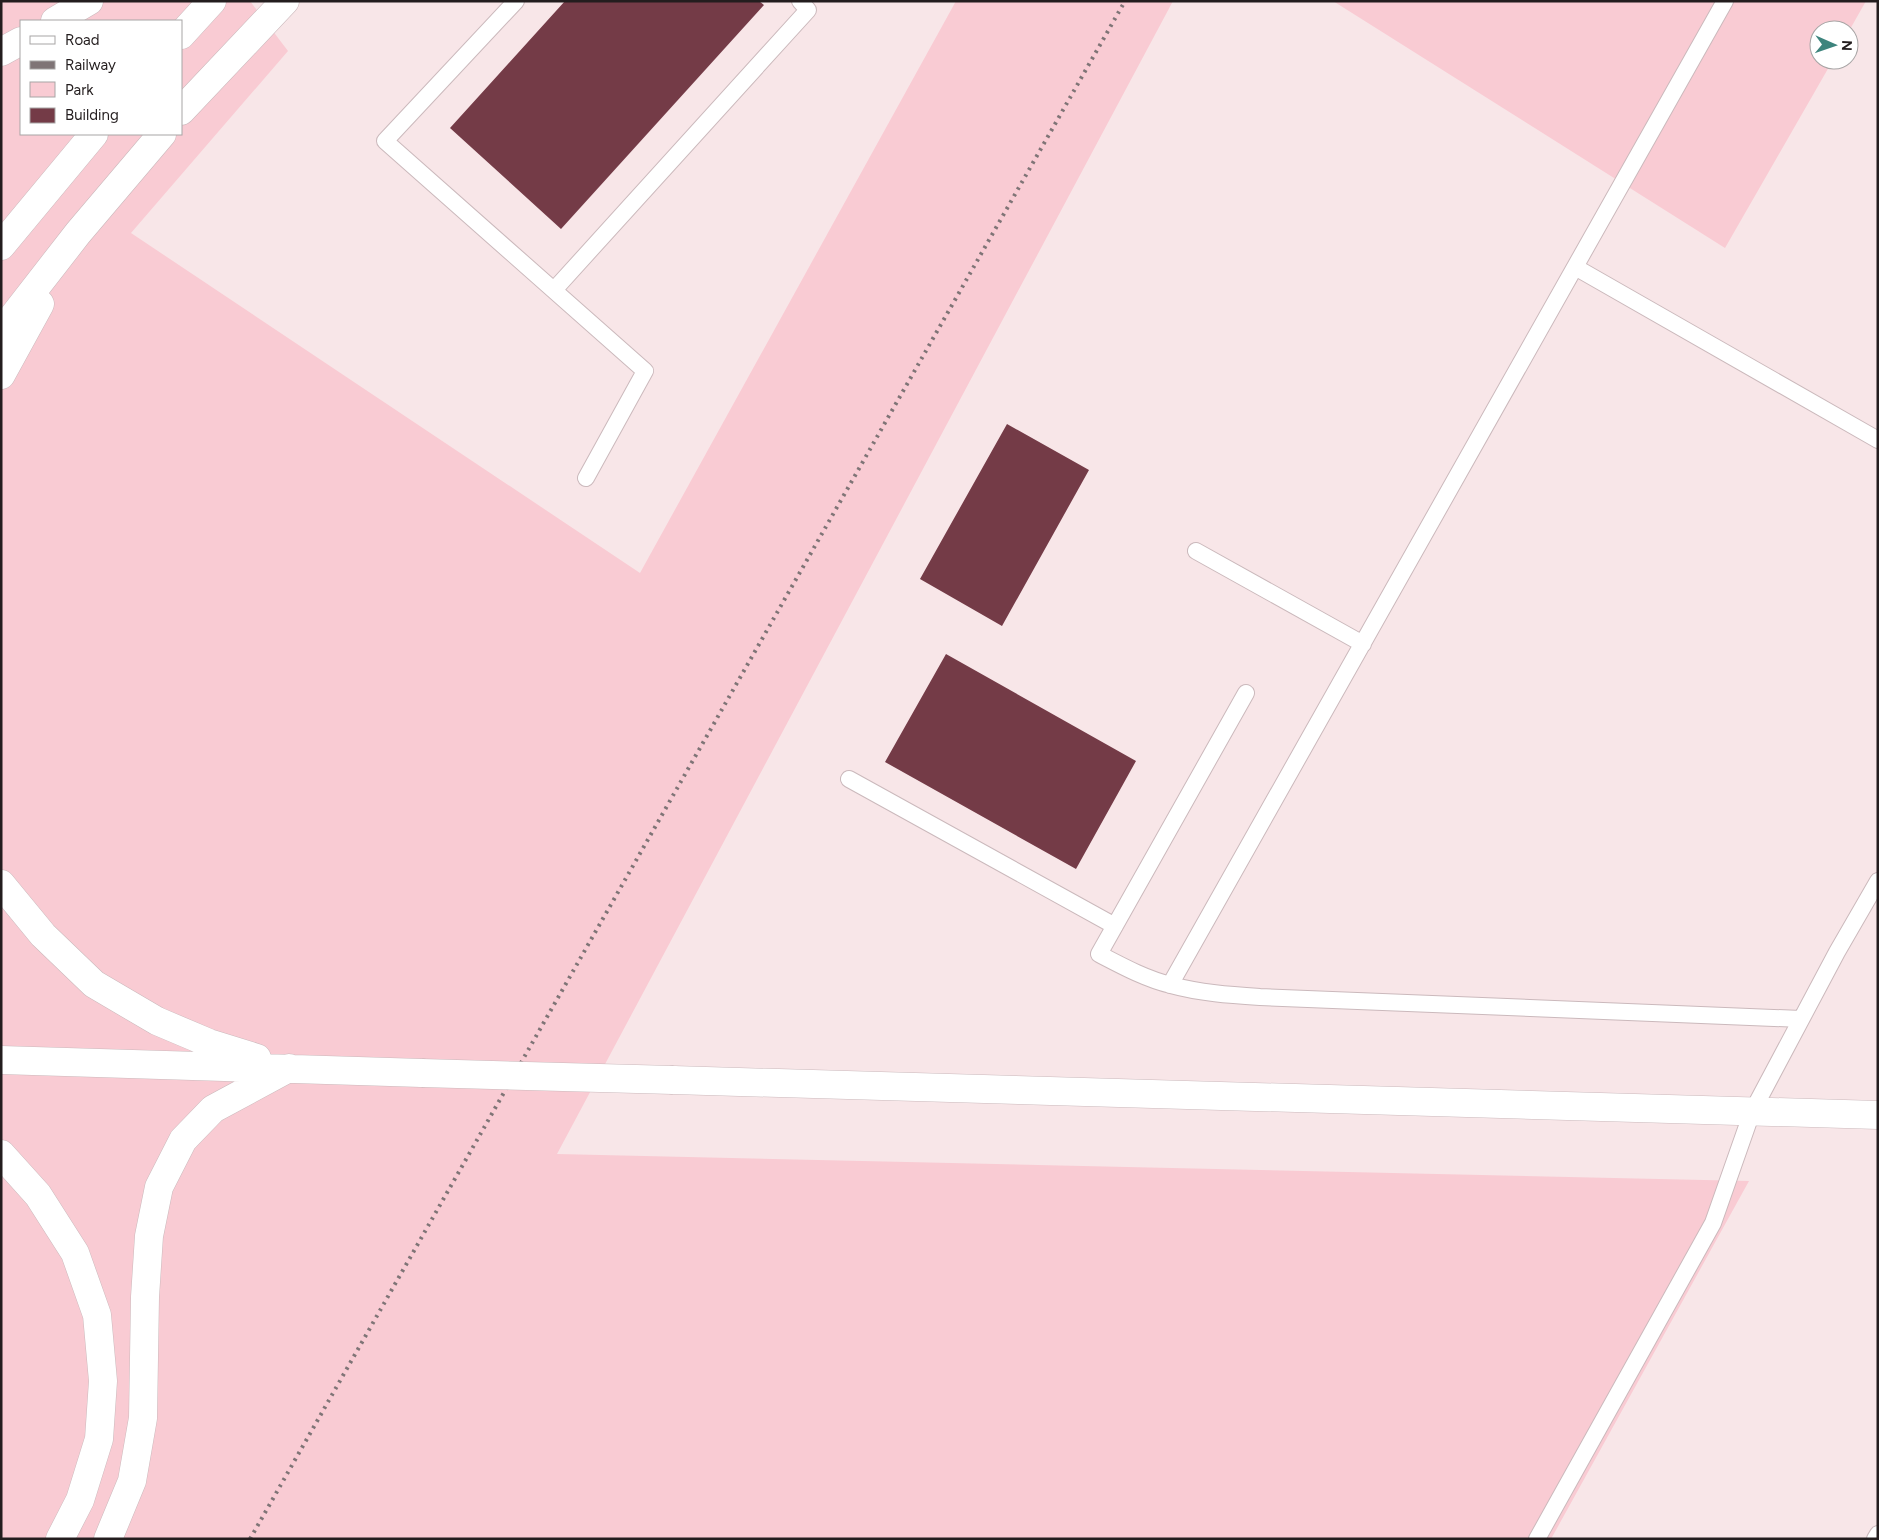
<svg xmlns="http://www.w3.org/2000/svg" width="1879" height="1540" font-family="Figtree,sans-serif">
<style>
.green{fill:#f9cbd3;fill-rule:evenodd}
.building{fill:#743b47}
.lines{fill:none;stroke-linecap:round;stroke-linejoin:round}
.lane-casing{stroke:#cbb9bc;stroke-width:18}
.primary-casing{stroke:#cbb9bc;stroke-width:29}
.lane{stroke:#fff;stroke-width:16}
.primary{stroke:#fff;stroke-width:28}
.rail{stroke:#7f7476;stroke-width:4;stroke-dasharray:2.5 5;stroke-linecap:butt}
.primary-bridge-casing{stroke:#cbb9bc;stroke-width:29;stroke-linecap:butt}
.primary-bridge{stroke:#fff;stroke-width:28}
</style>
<rect width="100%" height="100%" fill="#f8e6e8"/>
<!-- green -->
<path class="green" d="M1,1H250L288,51L131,233L640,573L956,1H1173L557,1154L1749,1181L1551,1539H1ZM21,21H181V134H21Z
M1333,1H1866L1849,31L1819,30V60H1833L1725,248Z"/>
<!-- building -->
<path class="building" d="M565,1H759L764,5L561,229L450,128Z
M1007,424L1089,470L1002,626L920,579Z
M946,654L1136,761L1076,869L885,762Z"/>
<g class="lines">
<defs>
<path id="lane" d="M516,1L385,141L645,371L586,478
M1575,267L1878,440
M554,290L808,10L800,1
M1196,551L1363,644
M1246,693L1099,954C1122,966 1146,979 1171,985C1200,993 1230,995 1260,997L1801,1019
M849,779L1115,926
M1170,985L1725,1
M1537,1539L1713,1223L1752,1112L1837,952L1878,881
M1875,1539L1878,1534"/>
<path id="primary" d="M55,21L89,1
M181,35L212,1
M1,52L21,41
M181,111L285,1
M1,246L94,134
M1,332L78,233L162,134
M1,375L40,304
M1,884L43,935L94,984L157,1021L209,1043L257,1058
M1,1060L422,1073
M673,1080L1878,1115
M1,1154L38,1195L75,1253L97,1315L103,1381L99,1439L80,1500L60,1539
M108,1539L132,1481L143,1418L145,1297L149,1236L159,1187L183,1140L213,1109L289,1068"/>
</defs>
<!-- lane casing -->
<use href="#lane" class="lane-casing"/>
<!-- primary casing -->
<use href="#primary" class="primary-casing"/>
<!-- lane -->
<use href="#lane" class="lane"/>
<!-- primary -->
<use href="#primary" class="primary"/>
<!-- rail -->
<path class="rail" d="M250,1539L1125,1"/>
<defs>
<path id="primary-bridge" d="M422,1073L673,1080"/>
</defs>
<!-- primary-bridge casing -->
<use href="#primary-bridge" class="primary-bridge-casing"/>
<!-- primary-bridge -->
<use href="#primary-bridge" class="primary-bridge"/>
</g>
<!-- border -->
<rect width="1879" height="1540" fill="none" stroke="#231d1e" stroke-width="5"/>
<!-- legend -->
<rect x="20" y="20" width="162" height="115" fill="#ffffff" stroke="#a7a5a5"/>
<rect x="30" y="36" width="25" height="8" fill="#ffffff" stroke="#a7a5a5"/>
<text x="65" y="45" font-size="15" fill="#231d1e">Road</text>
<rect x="30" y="61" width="25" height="8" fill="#7f7476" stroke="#a7a5a5"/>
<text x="65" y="70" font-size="15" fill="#231d1e">Railway</text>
<rect x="30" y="82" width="25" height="15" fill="#f9cbd3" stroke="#a7a5a5"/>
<text x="65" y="95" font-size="15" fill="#231d1e">Park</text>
<rect x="30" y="108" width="25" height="15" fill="#743b47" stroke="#a7a5a5"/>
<text x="65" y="120" font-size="15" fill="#231d1e">Building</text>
<!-- north arrow -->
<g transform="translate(1834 45) rotate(92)"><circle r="24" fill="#ffffff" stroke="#a7a5a5"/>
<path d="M0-4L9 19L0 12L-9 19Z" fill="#3d847d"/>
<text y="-8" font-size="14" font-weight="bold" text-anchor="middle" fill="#231d1e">N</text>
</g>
</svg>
